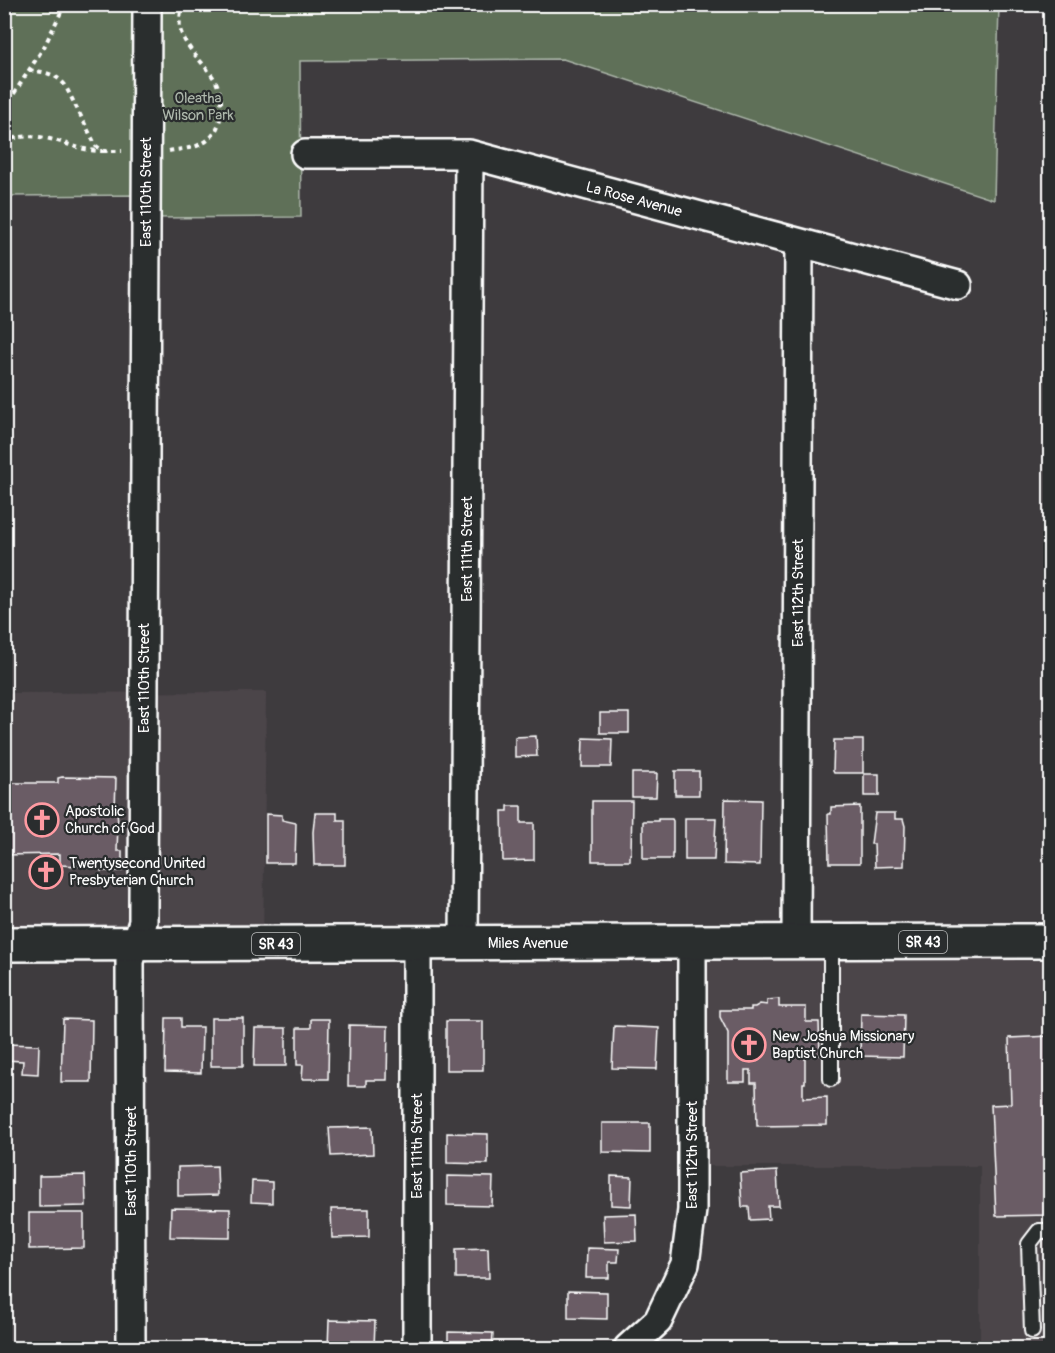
<svg xmlns="http://www.w3.org/2000/svg" width="1055" height="1353" font-family="Pangolin,sans-serif">
<style>
.built{fill:#4c454a}
.green{fill:#5e7058;stroke:#aeb8ac;stroke-width:1.5}
.building{fill:#6b5b65;stroke:#fff;stroke-width:1.5}
.lines{fill:none;stroke-linecap:round;stroke-linejoin:round}
.service-casing{stroke:#fff;stroke-width:18}
.minor-casing{stroke:#fff;stroke-width:32}
.primary-casing{stroke:#fff;stroke-width:38}
.path{stroke:#fff;stroke-width:4;stroke-dasharray:4.5 4.5;stroke-linecap:butt}
.service{stroke:#2a2d2e;stroke-width:14}
.minor{stroke:#2a2d2e;stroke-width:27}
.primary{stroke:#2a2d2e;stroke-width:33}
.labels{text-anchor:middle;stroke-width:4.5;stroke-linejoin:round;paint-order:stroke}
.shield{fill:#2a2d2e;stroke:#bfc0c0;stroke-width:1.5}
.shield-label{font-size:14px;font-weight:bold;fill:#fff}
.park-label{font-size:15px;fill:#aeb8ac;stroke:#2a2d2e}
.street-label{font-size:15px;fill:#fff;stroke:#2a2d2e}
.poi-label{font-size:15px;fill:#fff;stroke:#2a2d2e;text-anchor:start}
</style>
<rect width="100%" height="100%" fill="#3e3b3e"/>
<filter id="ink" filterUnits="userSpaceOnUse"><feTurbulence type="fractalNoise" baseFrequency=".0167" numOctaves="2"/><feDisplacementMap in="SourceGraphic" scale="12" xChannelSelector="R" yChannelSelector="G"/><feConvolveMatrix kernelMatrix="1 2 1 2 8 2 1 2 1" color-interpolation-filters="sRGB"/></filter>
<g filter="url(#ink)">
<!-- built -->
<path class="built" d="M266,692L263,944H5L4,693Z
M1050,941V1348H980V1166H692V943Z"/>
<!-- green -->
<path class="green" d="M4,5H999L994,200L563,59L300,61L301,217L146,218V195L5,196Z"/>
<!-- building -->
<path class="building" d="M600,713H629V733H600Z
M536,736L537,756L515,757V737Z
M583,738L612,739L611,767H582Z
M834,740H863V773H834L833,771Z
M675,771H699V795H675Z
M632,773H657L656,797H632Z
M864,774H879V796H864Z
M62,777L116,778L115,810H117L118,825L117,851H122V871H101V865L100,867L60,865V854L4,855V783H58V778Z
M725,799L761,800L760,865L724,864Z
M592,801H632L631,854H630V861H592Z
M508,806H521V823H534V860L503,861L502,811H508Z
M860,806V863H829L828,814H831V807Z
M315,813H337V820H345V865H314L313,832Z
M875,813H895V819H903L905,826L904,866L875,867L874,844H871Z
M266,814L282,815V820L296,823L295,863H266Z
M685,818H716L714,860H685Z
M658,819H672L673,821V854H672V859H643V821H658Z
M779,999V1007H806V1022H819L820,1055H805V1083H803V1098L827,1097V1125L757,1126L756,1083H751V1070H745V1082H728V1033L720,1017V1010H751V1007H755L760,1004L767,1005V1000Z
M861,1014L904,1015L903,1057L860,1056Z
M166,1018H181V1027H202L201,1073L165,1072Z
M211,1018H243V1066H211Z
M63,1019L92,1020L91,1082H61Z
M311,1019H329L328,1079H302L303,1065H297V1028H311Z
M446,1021H483V1070H446Z
M349,1025L388,1026L387,1080H366V1086H348Z
M614,1026L659,1028L657,1069L612,1068Z
M255,1028H286V1066H254Z
M1050,1036V1215L996,1216L991,1105L1011,1104L1009,1038Z
M4,1044L39,1045L38,1074L22,1073L23,1061L4,1060Z
M602,1123H650V1153L602,1152Z
M372,1127L373,1154L331,1156L329,1128Z
M447,1133L488,1134V1164L447,1163Z
M217,1166L218,1195L178,1196V1167Z
M777,1171L779,1206H768L769,1219L750,1220L749,1207H742L740,1173Z
M85,1175L86,1206L39,1207V1176Z
M447,1176L493,1177L492,1206L447,1205Z
M611,1176L632,1177L631,1206L611,1205Z
M252,1181L272,1182V1203L251,1202Z
M171,1208L230,1209V1238L170,1237Z
M331,1209H369V1237L332,1238Z
M29,1213H84V1248L29,1249Z
M636,1214L637,1241L604,1242L603,1215Z
M488,1248L489,1278H456V1249Z
M587,1248L619,1249L618,1262H609V1278H586Z
M568,1291L607,1292V1319L568,1318Z
M329,1320L375,1321L374,1348H328Z
M448,1332L493,1333L492,1348H448Z
M37,1341L84,1342V1348H36Z"/>
<g class="lines">
<defs>
<path id="service" d="M831,1079V942
M1032,1331L1029,1244L1039,1231H1050"/>
<path id="minor" d="M305,154H469L958,285
M796,942L799,244
M464,944L469,154
M131,1348L130,961L143,922V909L147,4
M417,1348V944
M628,1348L658,1321L685,1264L692,1210V943"/>
<path id="primary" d="M4,944L1050,941"/>
</defs>
<!-- service casing -->
<use href="#service" class="service-casing"/>
<!-- minor casing -->
<use href="#minor" class="minor-casing"/>
<!-- primary casing -->
<use href="#primary" class="primary-casing"/>
<!-- path -->
<path class="path" d="M29,70C44,72 55,73 65,85L96,146L104,151H122
M4,109L44,47L65,4
M4,137L6,139C18,138 27,135 39,137C63,140 77,151 103,151
M169,151C179,149 192,149 201,144C224,134 225,101 216,82C206,64 188,52 181,32C178,25 181,13 182,4"/>
<!-- service -->
<use href="#service" class="service"/>
<!-- minor -->
<use href="#minor" class="minor"/>
<!-- primary -->
<use href="#primary" class="primary"/>
</g>
</g>
<!-- icons -->
<defs>
<symbol id="church-ring" viewBox="-11 -11 22 22"><circle r="9.5" fill="#2a2d2e" stroke="#ff9aa2" stroke-width="1.5"/><path d="M-1.2-6h2.4v3.5h3.3v2.4h-3.3V6h-2.4V-.1h-3.3v-2.4h3.3Z" fill="#ff9aa2"/></symbol>
</defs>
<g fill-rule="evenodd">
<use href="#church-ring" x="23" y="801" width="38" height="38"/>
<use href="#church-ring" x="27" y="853" width="38" height="38"/>
<use href="#church-ring" x="730" y="1026" width="38" height="38"/>
</g>
<g class="labels">
<!-- shield labels -->
<g class="shield">
<rect x="899" y="931" width="48" height="22" rx="4.5"/>
<rect x="252" y="933" width="48" height="22" rx="4.5"/>
</g>
<g class="shield-label">
<text x="923" y="947">SR 43</text>
<text x="276" y="949">SR 43</text>
</g>
<!-- park labels -->
<g class="park-label">
<text x="198" y="103">Oleatha<tspan x="198" dy="17">Wilson Park</tspan></text>
</g>
<!-- street labels -->
<g class="street-label">
<text transform="translate(146 192) rotate(-90)" y="5">East 110th Street</text>
<text transform="translate(634 199) rotate(15)" y="5">La Rose Avenue</text>
<text transform="translate(467 549) rotate(-90)" y="5">East 111th Street</text>
<text transform="translate(798 593) rotate(-90)" y="5">East 112th Street</text>
<text transform="translate(144 678) rotate(-90)" y="5">East 110th Street</text>
<text x="528" y="948">Miles Avenue</text>
<text transform="translate(417 1146) rotate(-90)" y="5">East 111th Street</text>
<text transform="translate(692 1155) rotate(-90)" y="5">East 112th Street</text>
<text transform="translate(131 1161) rotate(-90)" y="5">East 110th Street</text>
</g>
<!-- poi labels -->
<g class="poi-label">
<text x="65" y="816">Apostolic<tspan x="65" dy="17">Church of God</tspan></text>
<text x="69" y="868">Twentysecond United<tspan x="69" dy="17">Presbyterian Church</tspan></text>
<text x="772" y="1041">New Joshua Missionary<tspan x="772" dy="17">Baptist Church</tspan></text>
</g>
</g>
<!-- margin -->
<rect width="1055" height="1353" fill="none" stroke="#2a2d2e" stroke-width="24"/>
<rect x="12" y="12" width="1031" height="1329" fill="none" stroke="#fff" stroke-width="2" filter="url(#ink)"/>
</svg>
